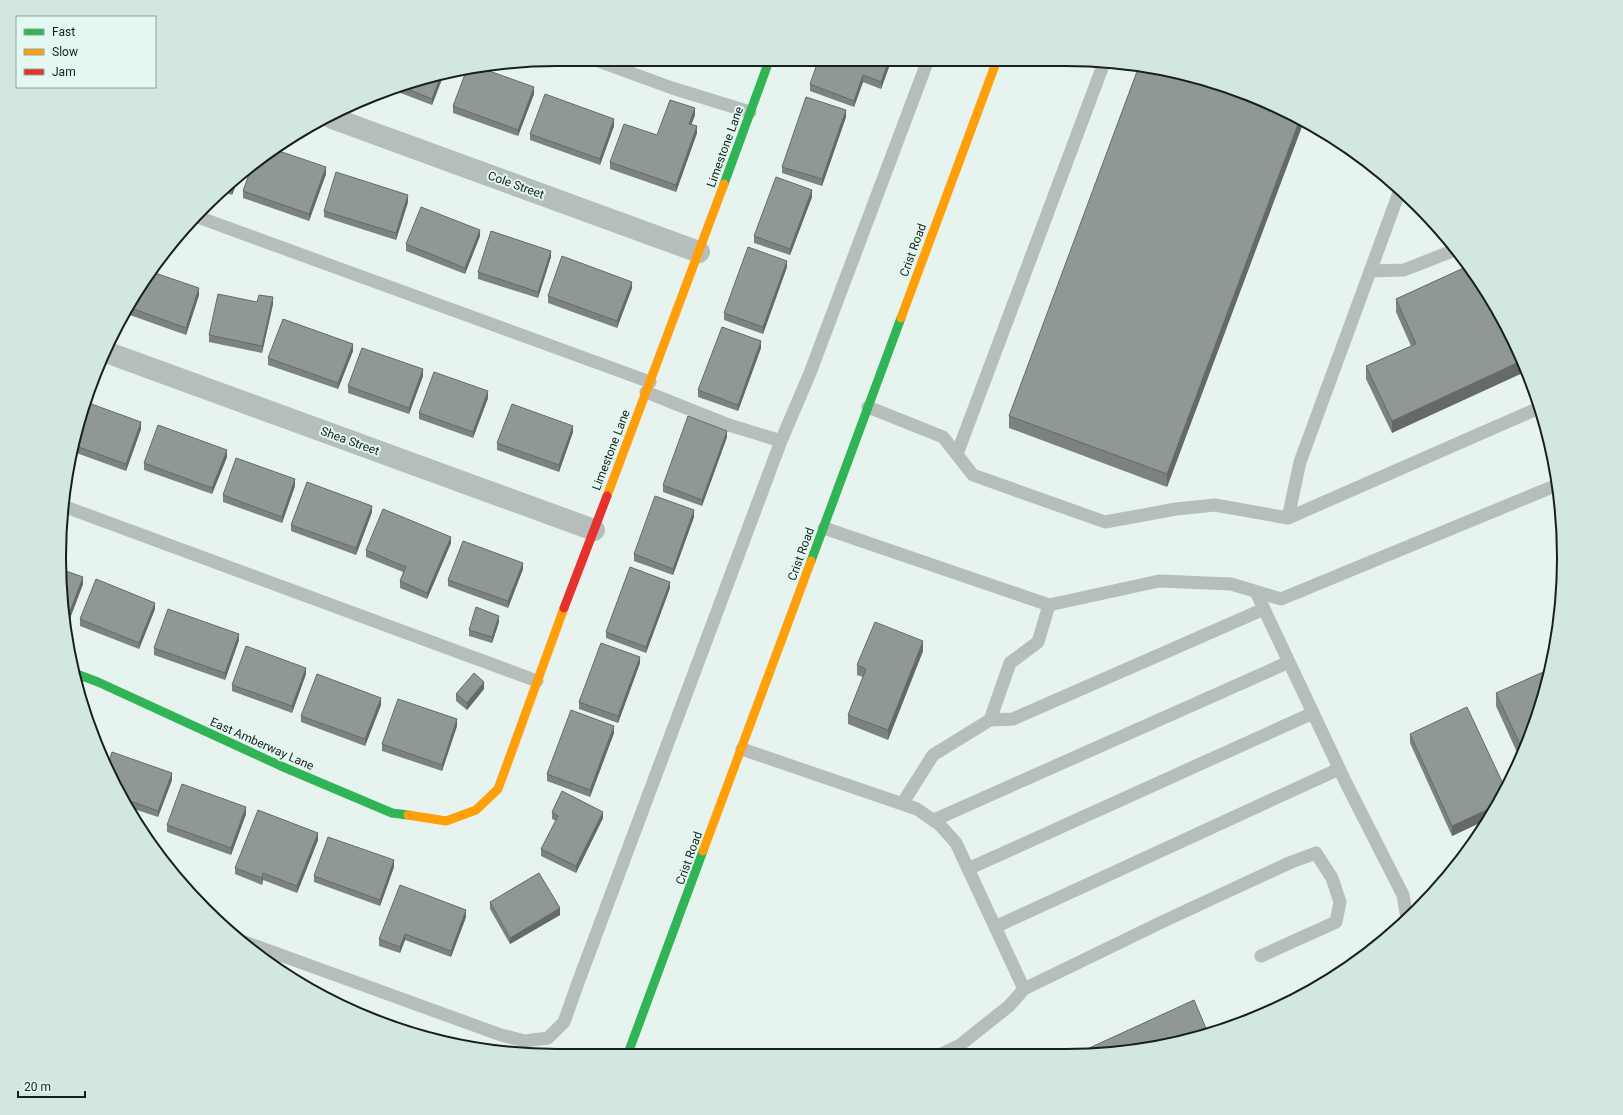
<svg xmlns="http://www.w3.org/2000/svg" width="1623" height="1115" font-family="Roboto,sans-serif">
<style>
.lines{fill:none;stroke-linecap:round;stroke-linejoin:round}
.lane{stroke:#b6bebd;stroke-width:13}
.street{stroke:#b6bebd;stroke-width:22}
.fast{stroke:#30b455;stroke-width:9}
.slow{stroke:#ff9f0a;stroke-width:9}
.jam{stroke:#e5322d;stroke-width:9}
.wall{fill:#7c837f}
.shaded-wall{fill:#656a68}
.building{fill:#909894;stroke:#656a68}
.labels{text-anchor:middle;stroke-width:4;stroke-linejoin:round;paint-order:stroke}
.street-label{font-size:12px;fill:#18201d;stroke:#e2f8f0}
.rim{fill:none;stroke:#18201d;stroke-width:2}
</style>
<rect width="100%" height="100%" fill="#e7f3ef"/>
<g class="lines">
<!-- lane -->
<path class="lane" d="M601,62L672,88L750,112
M195,216L650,382
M1371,271L1404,270L1455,250
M646,392L729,425L781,441L810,373L928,60
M868,407L943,437L973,475L1105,522L1176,509L1215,505L1288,518L1539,408
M957,454L1104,63
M63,506L537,681
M1288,518L1300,462L1400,190
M824,528L1049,605L1159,581L1231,584L1281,599L1557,485
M1256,592L1347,785L1403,895L1407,919
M990,720L1013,719L1264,609
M742,749L917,809L940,825L956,843L1024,989L1009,1006L960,1045L937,1056
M902,804L933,755L990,720L1010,663L1038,642L1049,605
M934,820L1289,662
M968,869L1313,713
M995,927L1339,769
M239,940L501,1035L525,1041L548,1038L564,1022L579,980L781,441
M1024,989L1164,921L1289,863L1316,853L1332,878L1340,902L1336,922L1261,956"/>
<!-- street -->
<path class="street" d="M332,118L699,252
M106,352L594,530"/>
<!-- fast -->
<path class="fast" d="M724,184L769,61
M811,561L901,318
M74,673L98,682L281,766L392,813L408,815
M627,1056L703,851"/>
<!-- slow -->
<path class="slow" d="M901,318L997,60
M607,496L724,184
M408,815L446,821L476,810L498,789L564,608
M703,851L811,561"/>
<!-- jam -->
<path class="jam" d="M564,608L607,496"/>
</g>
<!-- wall -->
<path class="wall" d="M702,62H716L714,66Z
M889,67L881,89L863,82L854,107L810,91V84Z
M444,74L432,105L390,89L397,85Z
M534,94L518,136L453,113V106Z
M1286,111L1304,121L1167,487L1009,428V416Z
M695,115L691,125L697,133L676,192L610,169V162L657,135Z
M846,117L822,186L782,173V167Z
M614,126L600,165L530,140V134Z
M326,174L309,221L243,198V191Z
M239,177L232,195L222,191Z
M812,197L790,255L754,243V236Z
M408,202L396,240L324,217V211Z
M480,236L465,274L406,251V244Z
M551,257L538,298L478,279V272Z
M1468,266L1392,433L1366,379V366L1411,346L1396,312V299Z
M787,267L763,334L724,320V313Z
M152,272L199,295L186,335L127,314Z
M632,288L617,328L548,303V296Z
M257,302L273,304L262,353L209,342V335Z
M761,348L738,411L698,397V390Z
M353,351L338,389L268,365V358Z
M423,376L409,414L348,393V386Z
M488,398L473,438L419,419V413Z
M86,402L141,429L126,471L71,451Z
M573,432L559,472L497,450V443Z
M727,437L702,506L663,492V485Z
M227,457L212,494L144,470V463Z
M295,486L282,523L223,502V495Z
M372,512L356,555L291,531V525Z
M694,517L673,575L634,561V554Z
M451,543L427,599L400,588V581L403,572L366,557V550Z
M523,569L508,608L448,586V580Z
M63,570L83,584L69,621L66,620Z
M670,588L646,653L606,638V632Z
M155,609L139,649L80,626V619Z
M499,622L492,643L469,636V630Z
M239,640L225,680L154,655V648Z
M923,651L888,740L848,724V715L863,677L857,675V665Z
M640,663L618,723L579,709V702Z
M306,674L292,713L232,691V685Z
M484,689L467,710L456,701V694Z
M1496,693L1526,748L1520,759L1496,706Z
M381,705L365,746L301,722V716Z
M457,726L442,771L382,751V744Z
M614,733L590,797L547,781V774Z
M1410,734L1505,788L1488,819L1452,836L1410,743Z
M107,766L172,780L158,817L125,806Z
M552,812L603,818L576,873L541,856V849L556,821L552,819Z
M246,814L231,855L167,832V825Z
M318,840L297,893L263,880L262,885L235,874V868Z
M394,867L380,906L314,882V876Z
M490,902L560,915L510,944L490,909Z
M466,917L451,957L405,940L400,953L379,946V939Z"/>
<!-- shaded-wall -->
<path class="shaded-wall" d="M889,60V67L881,89V82Z
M444,74L432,105V99L441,75Z
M863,75V82L854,107V101Z
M534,87V94L518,136V130Z
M695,108V115L689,131V124Z
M846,110V117L822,186V179Z
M614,119V126L600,165V159Z
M1300,119L1304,121L1167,487V474Z
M697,126V133L676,192V185Z
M326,167V174L309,221V214Z
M239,177L232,195V186L233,182Z
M812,190V197L790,255V249Z
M408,195V202L396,240V233Z
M480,230V236L465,274V268Z
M551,251V257L538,298V292Z
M787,261V267L763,334V327Z
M632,282V288L617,328V321Z
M199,288V295L186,335V328Z
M273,297V304L262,353V346Z
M761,341V348L738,411V405Z
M353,344V351L338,389V383Z
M1523,360L1526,367L1527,371L1392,433V421Z
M423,369V376L409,414V408Z
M488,391V398L473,438V432Z
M141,422V429L126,471V464Z
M573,426V432L559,472V465Z
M727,431V437L702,506V500Z
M227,450V457L212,494V488Z
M295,479V486L282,523V517Z
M372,506V512L356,555V548Z
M694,510V517L673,575V569Z
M451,537V543L427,599V593Z
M523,563V569L508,608V601Z
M83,577V584L69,621V614Z
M670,582V588L646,653V647Z
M155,603V609L139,649V643Z
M499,616V622L492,643V637Z
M239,634V640L225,680V673Z
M923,641V651L888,740V730Z
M640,657V663L618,723V716Z
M306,668V674L292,713V706Z
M484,682V689L467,710V703Z
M381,698V705L365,746V739Z
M457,719V726L442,771V765Z
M614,726V733L590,797V790Z
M101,737V743L99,748L98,745Z
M172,773V780L158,817V811Z
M1495,806L1488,819L1452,836V826Z
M246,807V814L231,855V848Z
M603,812V818L576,873V866Z
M318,833V840L297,893V886Z
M394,860V867L380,906V900Z
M263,873V880L262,885V878Z
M560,908V915L510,944V938Z
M466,910V917L451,957V951Z
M405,934V940L400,953V947Z"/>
<!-- building -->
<path class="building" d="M889,60L881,82L863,75L854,101L810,84L818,61Z
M1139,66L1163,69L1286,111L1300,119L1167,474L1009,416Z
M478,67L534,87L518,130L453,106L467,69Z
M441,75L432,99L398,85Z
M545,94L614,119L600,159L530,134Z
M806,97L846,110L822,179L782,167Z
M670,100L695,108L689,124L697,126L676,185L610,162L624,124L657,135Z
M273,149L326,167L309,214L243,191L252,166Z
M336,172L408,195L396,233L324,211Z
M776,177L812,190L790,249L754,236Z
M233,182L232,186L230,185Z
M421,207L480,230L465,268L406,244Z
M491,231L551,251L538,292L478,272Z
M748,247L787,261L763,327L724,313Z
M562,256L632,282L617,321L548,296Z
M1468,266L1480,280L1523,360L1392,421L1366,366L1416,344L1396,299Z
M152,272L199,288L186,328L131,308Z
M218,294L257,302L259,295L273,297L262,346L209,335Z
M283,319L353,344L338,383L268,358Z
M722,327L761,341L738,405L698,390Z
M362,348L423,369L409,408L348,386Z
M434,372L488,391L473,432L419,413Z
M86,402L141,422L126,464L73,445Z
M512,404L573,426L559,465L497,443Z
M688,416L727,431L702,500L663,485Z
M158,425L227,450L212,488L144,463Z
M236,458L295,479L282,517L223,495Z
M307,482L372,506L356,548L291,525Z
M655,496L694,510L673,569L634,554Z
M383,509L451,537L427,593L400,581L406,567L366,550Z
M463,541L523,563L508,601L448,580Z
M630,567L670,582L646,647L606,632Z
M63,570L83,577L69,614L66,613Z
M96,579L155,603L139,643L80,619Z
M476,607L499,616L492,637L469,630Z
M168,609L239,634L225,673L154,648Z
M875,622L923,641L888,730L848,715L866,669L857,665Z
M601,643L640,657L618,716L579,702Z
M246,646L306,668L292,706L232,685Z
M1550,669L1526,748L1524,753L1496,693Z
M474,673L484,682L467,703L456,694Z
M317,674L381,698L365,739L301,716Z
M398,699L457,719L442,765L382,744Z
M1467,707L1505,788L1495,806L1452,826L1410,734Z
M571,710L614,726L590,790L547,774Z
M93,734L101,737L98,745Z
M112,752L172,773L158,811L122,798L107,766Z
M182,784L246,807L231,848L167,825Z
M562,791L603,812L576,866L541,849L558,816L552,812Z
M258,810L318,833L297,886L263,873L262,878L235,868Z
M328,837L394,860L380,900L314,876Z
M539,873L560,908L510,938L490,902Z
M400,885L466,910L451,951L405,934L400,947L379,939Z
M1194,1000L1208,1033L1163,1046L1074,1055Z"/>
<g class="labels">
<!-- street labels -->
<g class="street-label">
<text transform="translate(725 147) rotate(-70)" y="4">Limestone Lane</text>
<text transform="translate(516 185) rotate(20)" y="4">Cole Street</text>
<text transform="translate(913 250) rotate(-70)" y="4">Crist Road</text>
<text transform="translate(350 441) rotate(20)" y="4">Shea Street</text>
<text transform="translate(611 450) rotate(-69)" y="4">Limestone Lane</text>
<text transform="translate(801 554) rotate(-70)" y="4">Crist Road</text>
<text transform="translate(262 744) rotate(24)" y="4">East Amberway Lane</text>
<text transform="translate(689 858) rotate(-70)" y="4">Crist Road</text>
</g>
</g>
<!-- crop -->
<path d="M0 0H1623V1115H0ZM557 66H1066A491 491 0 0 1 1557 557V558A491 491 0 0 1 1066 1049H557A491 491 0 0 1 66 558V557A491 491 0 0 1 557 66Z" fill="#d2e7df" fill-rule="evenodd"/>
<path class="rim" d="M557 66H1066A491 491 0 0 1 1557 557V558A491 491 0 0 1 1066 1049H557A491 491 0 0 1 66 558V557A491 491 0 0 1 557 66Z"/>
<!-- legend -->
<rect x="16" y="16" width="140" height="72" fill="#e2f8f0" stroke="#91a29c"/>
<rect x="24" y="29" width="20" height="6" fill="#30b455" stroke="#91a29c"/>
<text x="52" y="36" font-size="12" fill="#18201d">Fast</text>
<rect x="24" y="49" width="20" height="6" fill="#ff9f0a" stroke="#91a29c"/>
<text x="52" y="56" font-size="12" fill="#18201d">Slow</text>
<rect x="24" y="69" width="20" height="6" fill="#e5322d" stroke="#91a29c"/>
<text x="52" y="76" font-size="12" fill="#18201d">Jam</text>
<!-- scale -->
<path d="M18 1091v6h67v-6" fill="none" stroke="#18201d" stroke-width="2"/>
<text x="24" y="1091" font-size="12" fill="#18201d" stroke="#e2f8f0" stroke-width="3" paint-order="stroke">20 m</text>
</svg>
